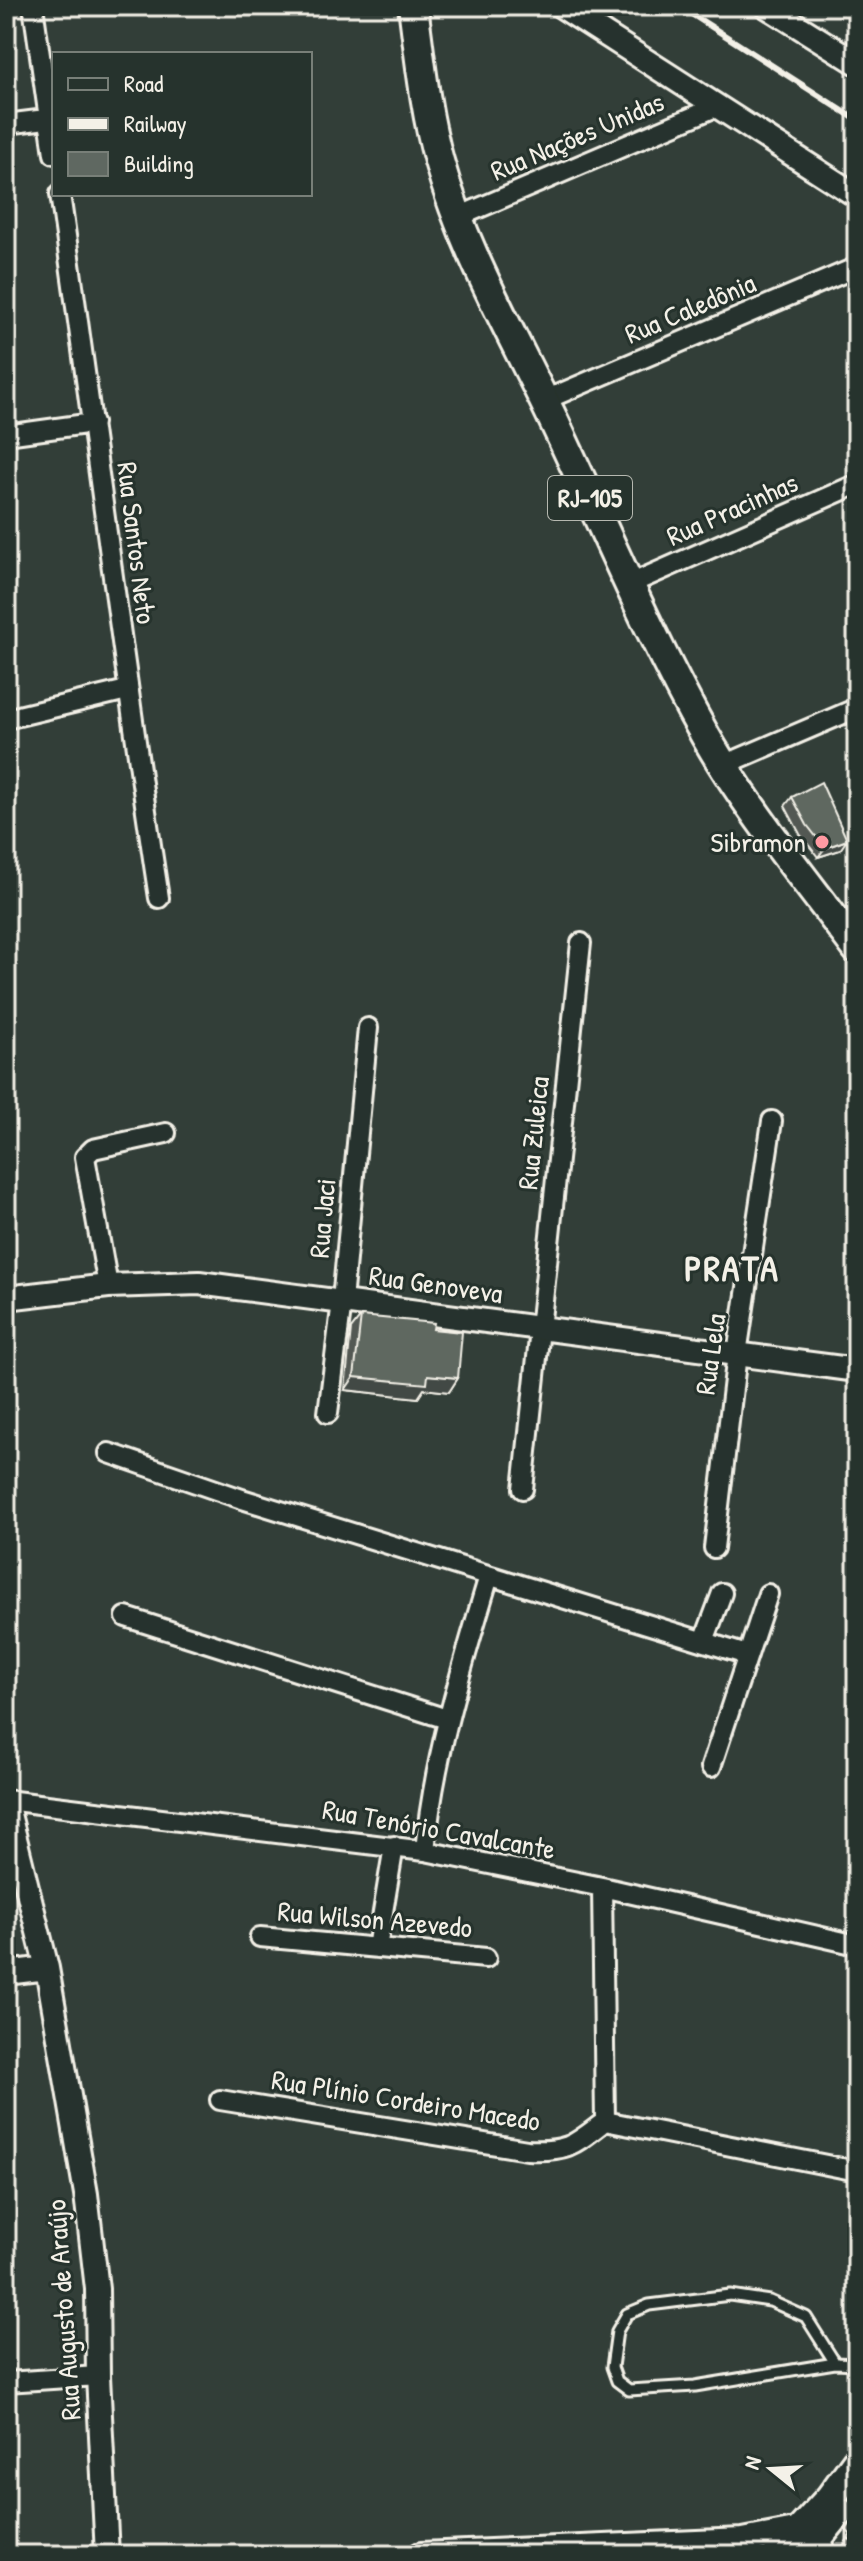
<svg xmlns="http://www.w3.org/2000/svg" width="863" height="2561" font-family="'Patrick Hand',sans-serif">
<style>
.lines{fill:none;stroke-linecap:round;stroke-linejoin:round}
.service-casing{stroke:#f4f1e8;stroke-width:15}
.minor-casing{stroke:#f4f1e8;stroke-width:24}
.tertiary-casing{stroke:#f4f1e8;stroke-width:28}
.secondary-casing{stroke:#f4f1e8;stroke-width:30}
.primary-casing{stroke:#f4f1e8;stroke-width:34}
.service{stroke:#26332d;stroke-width:9}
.minor{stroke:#26332d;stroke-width:18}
.tertiary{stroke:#26332d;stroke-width:22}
.secondary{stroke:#26332d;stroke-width:24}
.primary{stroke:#26332d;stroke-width:28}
.rail{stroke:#f4f1e8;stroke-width:6}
.wall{fill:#525953;stroke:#f4f1e8;stroke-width:2}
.shaded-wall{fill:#424944;stroke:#f4f1e8;stroke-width:2}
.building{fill:#5f6861;stroke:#f4f1e8;stroke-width:2}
.poi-dot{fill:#ff9aa2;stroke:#26332d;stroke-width:3}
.labels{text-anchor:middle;stroke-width:6;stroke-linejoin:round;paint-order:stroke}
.shield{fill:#26332d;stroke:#b6b8b0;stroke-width:2}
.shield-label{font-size:26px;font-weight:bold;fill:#f4f1e8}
.street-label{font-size:28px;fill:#f4f1e8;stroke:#26332d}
.poi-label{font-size:28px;fill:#f4f1e8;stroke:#26332d;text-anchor:end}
.district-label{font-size:36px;font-weight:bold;letter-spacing:2px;fill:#f4f1e8;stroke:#26332d}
</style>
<rect width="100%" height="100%" fill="#323e38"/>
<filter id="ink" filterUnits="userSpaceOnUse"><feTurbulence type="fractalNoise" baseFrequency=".0125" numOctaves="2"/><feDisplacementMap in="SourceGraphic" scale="16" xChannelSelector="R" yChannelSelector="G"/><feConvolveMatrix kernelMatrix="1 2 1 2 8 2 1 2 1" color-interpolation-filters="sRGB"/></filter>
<g filter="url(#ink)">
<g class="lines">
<defs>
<path id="service" d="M835,2363L806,2317L770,2301L730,2295L649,2305L627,2314L617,2331L612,2367L617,2381L629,2390L695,2386L835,2363L857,2364"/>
<path id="minor" d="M33,6L54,154
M6,124L54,118
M60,194C94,428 123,664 159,898
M458,217L718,106
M545,400L857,267
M6,435L93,423
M630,584L857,484
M6,719L127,690
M724,765L857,708
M108,1286L85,1157L93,1149L166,1133
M328,1413L342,1301L368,1028
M109,1453L242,1499L747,1655
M523,1489L581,943
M714,1548L737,1354L772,1121
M126,1617L447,1719
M704,1641L722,1593
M711,1767L768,1594
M6,1800L425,1851L602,1887L857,1945
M425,1851C434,1756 462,1667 489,1576
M602,1887L605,2121
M260,1937L486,1958
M377,1948L394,1846
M220,2100L527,2150C568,2152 574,2145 605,2121L857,2171
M6,2382L98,2376"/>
<path id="tertiary" d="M561,6L857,196
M766,6L857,63
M6,1298L108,1286L199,1283L857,1370
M6,1802L47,1968L86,2194L97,2289L98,2376L107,2555
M6,1973L47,1968"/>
<path id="secondary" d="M421,2555L743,2541L801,2530"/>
<path id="primary" d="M413,6C420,58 425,111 439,161C465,256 518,343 559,432C607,534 651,639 706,737C749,812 806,880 857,949
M778,2555L830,2498L857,2461
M812,2555L821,2534L839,2512"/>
</defs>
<!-- service casing -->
<use href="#service" class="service-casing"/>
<!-- minor casing -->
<use href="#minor" class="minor-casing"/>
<!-- tertiary casing -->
<use href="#tertiary" class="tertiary-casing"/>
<!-- secondary casing -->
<use href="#secondary" class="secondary-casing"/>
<!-- primary casing -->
<use href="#primary" class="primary-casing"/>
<!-- service -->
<use href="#service" class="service"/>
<!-- minor -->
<use href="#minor" class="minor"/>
<!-- tertiary -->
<use href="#tertiary" class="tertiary"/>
<!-- secondary -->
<use href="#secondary" class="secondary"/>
<!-- primary -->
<use href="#primary" class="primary"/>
<!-- rail -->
<path class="rail" d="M679,6L857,120"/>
</g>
<!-- wall -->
<path class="wall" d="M792,797L840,850L818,857L800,834L785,806Z
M361,1316L433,1329L458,1378L449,1392L424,1389L418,1398L345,1390L351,1329Z
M857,2508V2555H838L837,2554L851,2535L846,2530L853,2520Z"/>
<!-- shaded-wall -->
<path class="shaded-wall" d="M847,840L840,850L818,857L825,848Z
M428,1375L458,1378L449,1392L424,1389L418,1398L345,1390L354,1377Z"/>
<!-- building -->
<path class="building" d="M821,782L847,840L825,848L807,825L792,797Z
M361,1316L434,1323L433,1329L462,1332L458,1378L428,1375L427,1384L354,1377Z
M857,2528V2546L848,2538Z"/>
</g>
<!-- markers -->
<circle class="poi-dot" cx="822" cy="842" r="8"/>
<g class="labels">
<!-- shield labels -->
<rect class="shield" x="548" y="476" width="84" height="44" rx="6"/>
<g class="shield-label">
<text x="590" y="507">RJ-105</text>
</g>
<!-- street labels -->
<g class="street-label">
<text transform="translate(577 136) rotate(-23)" y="10">Rua Nações Unidas</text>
<text transform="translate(690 308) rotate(-23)" y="10">Rua Caledônia</text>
<text transform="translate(732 509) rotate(-24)" y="10">Rua Pracinhas</text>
<text transform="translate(137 543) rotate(83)" y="10">Rua Santos Neto</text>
<text transform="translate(533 1133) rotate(-84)" y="10">Rua Zuleica</text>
<text transform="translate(322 1218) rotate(-85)" y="10">Rua Jaci</text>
<text transform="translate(436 1284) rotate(8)" y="10">Rua Genoveva</text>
<text transform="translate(710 1354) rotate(-82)" y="10">Rua Lela</text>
<text transform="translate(439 1829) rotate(10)" y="10">Rua Tenório Cavalcante</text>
<text transform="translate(375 1919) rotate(5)" y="10">Rua Wilson Azevedo</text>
<text transform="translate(406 2100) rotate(9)" y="10">Rua Plínio Cordeiro Macedo</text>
<text transform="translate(63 2310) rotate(-94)" y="10">Rua Augusto de Araújo</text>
</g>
<!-- poi labels -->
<g class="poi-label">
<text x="806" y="852">Sibramon</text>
</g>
<!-- district labels -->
<g class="district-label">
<text x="732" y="1281">PRATA</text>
</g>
</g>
<!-- margin -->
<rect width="863" height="2561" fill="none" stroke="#26332d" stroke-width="32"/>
<rect x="16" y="16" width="831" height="2529" fill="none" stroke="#f4f1e8" stroke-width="3" filter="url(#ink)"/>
<!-- legend -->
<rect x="52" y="52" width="260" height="144" fill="#26332d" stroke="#787f78" stroke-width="2"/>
<rect x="68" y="78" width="40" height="12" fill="#26332d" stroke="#787f78" stroke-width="2"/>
<text x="124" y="92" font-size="24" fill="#f4f1e8">Road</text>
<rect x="68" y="118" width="40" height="12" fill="#f4f1e8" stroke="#787f78" stroke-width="2"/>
<text x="124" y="132" font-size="24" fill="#f4f1e8">Railway</text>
<rect x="68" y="152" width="40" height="24" fill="#5f6861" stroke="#787f78" stroke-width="2"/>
<text x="124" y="172" font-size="24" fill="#f4f1e8">Building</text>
<!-- north arrow -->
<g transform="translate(771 2469) rotate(288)" stroke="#26332d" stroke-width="6" paint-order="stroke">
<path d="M0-6L14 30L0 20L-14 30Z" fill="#f4f1e8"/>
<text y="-12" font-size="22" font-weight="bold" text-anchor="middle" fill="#f4f1e8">N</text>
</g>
</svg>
